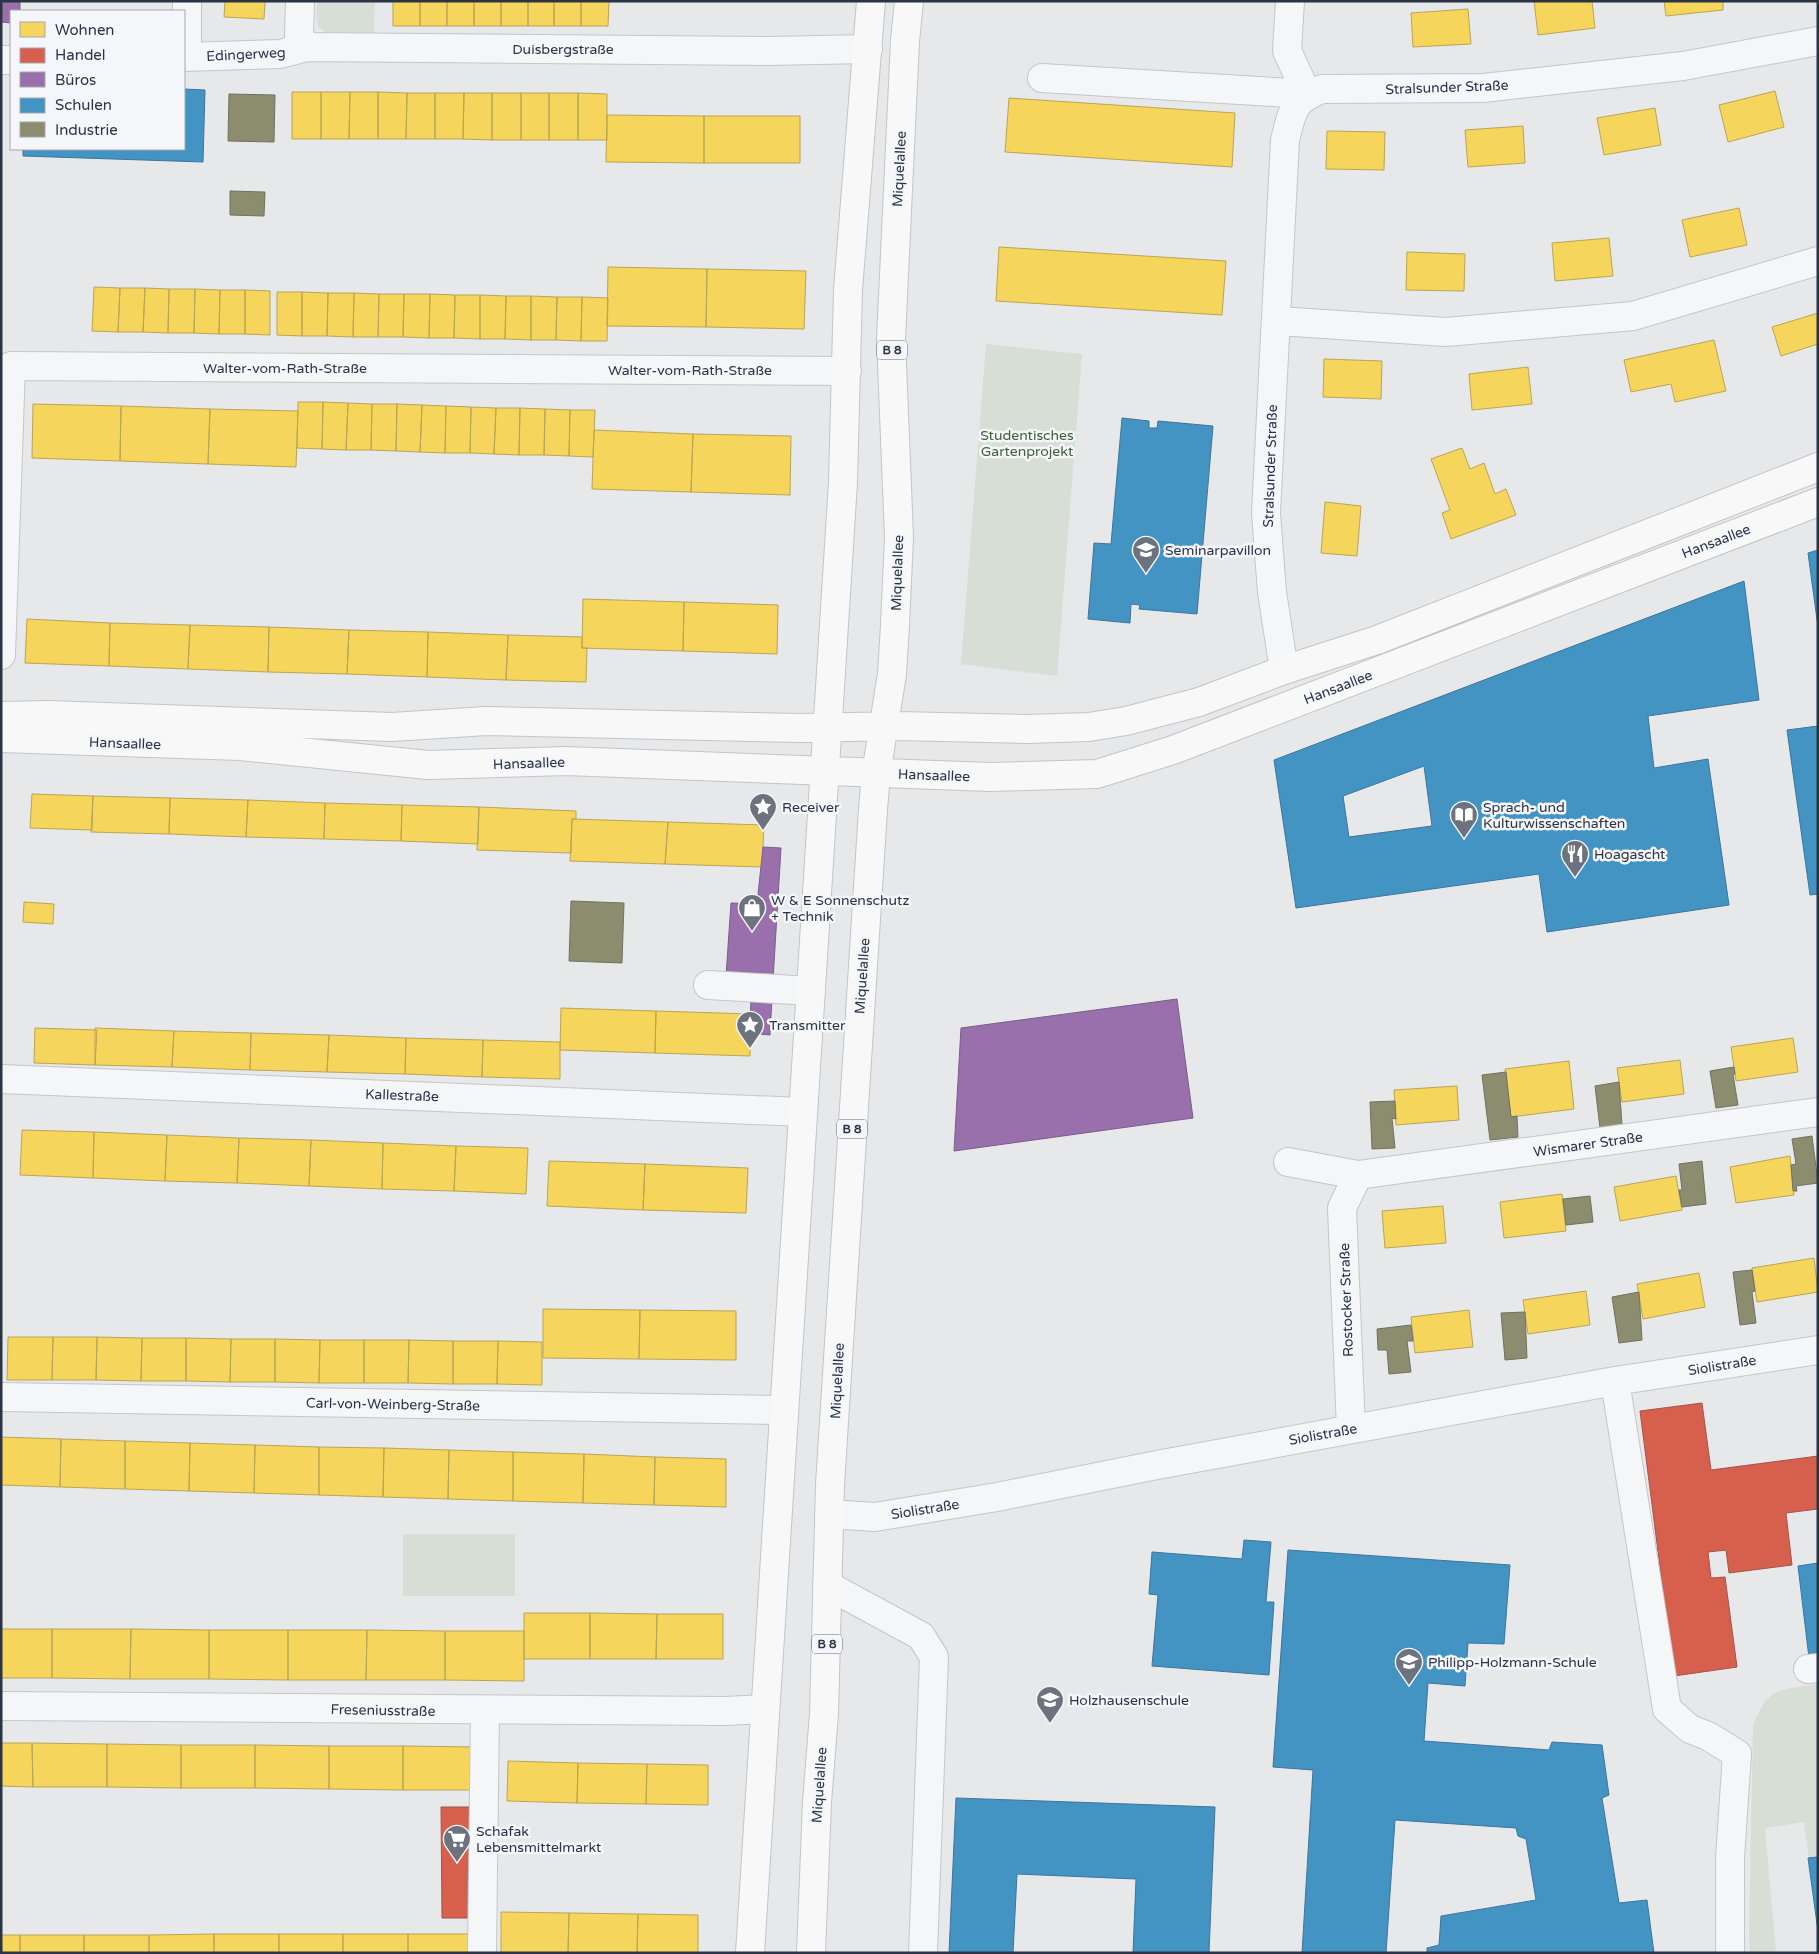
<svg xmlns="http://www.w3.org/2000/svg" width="1819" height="1954" font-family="'Varela Round',sans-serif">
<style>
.green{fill:#d6ded6}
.homes{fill:#f6d55c;stroke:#b9a555}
.shops{fill:#d6604d;stroke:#a3534b}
.offices{fill:#9970ab;stroke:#785e8c}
.schools{fill:#4393c3;stroke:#3c769d;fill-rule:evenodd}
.industry{fill:#8c8c6e;stroke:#6f7262}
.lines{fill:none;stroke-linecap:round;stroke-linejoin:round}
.minor-casing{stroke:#c4c6c8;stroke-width:30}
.major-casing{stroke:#c2c5c8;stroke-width:30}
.minor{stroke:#f5f6f7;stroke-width:28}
.major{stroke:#f8f8f8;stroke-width:28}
.labels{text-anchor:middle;stroke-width:5;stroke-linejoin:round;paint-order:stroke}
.shield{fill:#f4f6f9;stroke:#676e7b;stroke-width:1}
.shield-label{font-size:12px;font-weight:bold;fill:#2b3445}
.street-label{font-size:14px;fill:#2b3445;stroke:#f4f6f9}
.park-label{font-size:14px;fill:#3f6138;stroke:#f4f6f9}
.poi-label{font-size:14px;fill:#2b3445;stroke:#f4f6f9;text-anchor:start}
</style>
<rect width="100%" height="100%" fill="#e6e8ea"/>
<!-- green -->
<path class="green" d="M317,1H375L374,34C360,34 325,40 318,25C315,18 317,8 317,1Z
M986,344L1082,354L1057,676L961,664Z
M403,1534H515V1596H403Z
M1818,1684V1931L1804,1822L1765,1828L1776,1953H1750L1749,1936L1753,1725C1770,1685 1778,1691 1818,1684Z"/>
<!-- homes -->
<path class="homes" d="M225,1H265L264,19L224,17Z
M393,1H420V26H393Z
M420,1H447V26H420Z
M447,1H474V26H447Z
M474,1H501V26H474Z
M501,1H528V26H501Z
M528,1H554V26H528Z
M554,1H581V26H554Z
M581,1H609L608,26H581Z
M1534,1H1592L1595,28L1538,35Z
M1664,1H1723V10L1666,16Z
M1468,9L1471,44L1413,47L1411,13Z
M1775,91L1784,127L1728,142L1719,105Z
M292,92H321V139H292Z
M321,92H350L349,139H321Z
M350,92H378V139H349Z
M378,92L407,93L406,139H378Z
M407,93H435V139H406Z
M435,93H464L463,139H435Z
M464,93H492V140L463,139Z
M492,93H521V140H492Z
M521,93H549V140H521Z
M549,93H578V140H549Z
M578,93L607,94V140H578Z
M1009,98L1235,113L1232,167L1005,152Z
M1655,108L1661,145L1604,155L1597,118Z
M607,115L704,116V163L606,162Z
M704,116H800V163H704Z
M1523,126L1525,163L1468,167L1465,130Z
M1327,131L1385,132L1384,170L1326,169Z
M1739,208L1747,245L1690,257L1682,220Z
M1609,238L1613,276L1555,281L1552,243Z
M999,247L1226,261L1222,315L996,301Z
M1407,252L1465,254L1464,291L1406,290Z
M608,267L707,269L706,327L607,326Z
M707,269L806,271L804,329L706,327Z
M94,287L120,288L118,332L92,331Z
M120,288H145L143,332H118Z
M145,288L169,289L168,333L143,332Z
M169,289H195L194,333H168Z
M195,289L220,290L219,334L194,333Z
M220,290H245V334H219Z
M245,290L270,291V335L245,334Z
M277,292H302V336L277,335Z
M302,292L328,293L327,336H302Z
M328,293H354L353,337L327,336Z
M354,293L379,294L378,337H353Z
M379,294H404L403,337H378Z
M404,294H430L429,338L403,337Z
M430,294L455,295L454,338H429Z
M455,295H480V339L454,338Z
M480,295L506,296L505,339H480Z
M506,296H531V340L505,339Z
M531,296L557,297L556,340H531Z
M557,297H582L581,341L556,340Z
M582,297L608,298L607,341H581Z
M1818,313V344L1781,356L1772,327Z
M1714,340L1726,391L1675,402L1671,384L1631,392L1624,360Z
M1324,359L1382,361L1381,399L1323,397Z
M1528,367L1532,404L1472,410L1469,374Z
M298,402H323L322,449L297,448Z
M323,402L348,403L346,450L322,449Z
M348,403L372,404L371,450H346Z
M33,404L121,406L120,461L32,458Z
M372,404H397L396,451L371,450Z
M397,404L422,405L420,452L396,451Z
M422,405L446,406L445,453L420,452Z
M121,406L210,409L208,464L120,461Z
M446,406L471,407L470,453H445Z
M471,407L496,408L494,454L470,453Z
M496,408H520L519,455L494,454Z
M520,408L545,409L544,455H519Z
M210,409L298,411L296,467L208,464Z
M545,409L570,410L569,456L544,455Z
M570,410H595L593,457L569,456Z
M594,430L693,434L691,492L592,489Z
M693,434L791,436L790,495L691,492Z
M1462,448L1470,469L1484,463L1495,494L1506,489L1516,515L1451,539L1442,513L1450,510L1431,459Z
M1325,502L1361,506L1357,556L1321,553Z
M583,599L684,602L683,651L582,648Z
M684,602L778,605L777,654L683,651Z
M27,619L110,623L109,666L25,663Z
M110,623L190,625L188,669L109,666Z
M190,625L269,627L268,672L188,669Z
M269,627L349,630L347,674L268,672Z
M349,630L428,632L427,677L347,674Z
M428,632L508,635L506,680L427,677Z
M508,635L582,637V648H587L586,682L506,680Z
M32,794L93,796L92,830L30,828Z
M93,796L170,798L169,834L91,832Z
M170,798L248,800L246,837L169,834Z
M248,800L325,803L324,839L246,837Z
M325,803L402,805L401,841L324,839Z
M402,805L479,807L478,844L401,841Z
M479,807L576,811V819H572L571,853L477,850Z
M572,819L668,822L665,864L570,861Z
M668,822L764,825L762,867L665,864Z
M24,902L54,904L53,924L23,922Z
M561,1008L656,1011L655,1053L560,1050Z
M656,1011L751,1014L750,1056L655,1053Z
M35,1028L97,1030L95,1065L34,1063Z
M95,1028L174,1031L172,1067L95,1065Z
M174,1031L251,1033L250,1070L172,1067Z
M251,1033L329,1035L327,1072L250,1070Z
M329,1035L406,1038L405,1074L327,1072Z
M406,1038L483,1040L482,1077L405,1074Z
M1793,1038L1798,1072L1736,1081L1731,1047Z
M483,1040L560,1042V1079L482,1077Z
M1680,1060L1684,1094L1622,1102L1617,1068Z
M1569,1061L1574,1109L1511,1117L1505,1069Z
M1457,1086L1459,1120L1396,1125L1394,1090Z
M22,1130L94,1132L93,1178L20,1175Z
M94,1132L167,1135L165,1181L93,1178Z
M167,1135L239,1138L237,1183L165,1181Z
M239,1138L311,1140L309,1186L237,1183Z
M311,1140L383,1143L382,1189L309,1186Z
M383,1143L456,1146L454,1191L382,1189Z
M456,1146L528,1148L526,1194L454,1191Z
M1790,1156L1794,1195L1736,1203L1730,1167Z
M549,1161L645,1164L643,1210L547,1206Z
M645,1164L748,1168L746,1213L643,1210Z
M1676,1176L1682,1210L1620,1221L1614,1187Z
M1562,1194L1566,1231L1504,1238L1500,1202Z
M1443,1206L1446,1243L1385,1248L1382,1211Z
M1814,1258L1818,1292L1757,1302L1752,1268Z
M1699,1273L1705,1307L1643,1319L1637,1284Z
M1586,1291L1590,1325L1528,1334L1523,1300Z
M543,1309L640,1310L639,1359L543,1358Z
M640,1310L736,1311V1360L639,1359Z
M1469,1310L1473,1347L1415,1353L1411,1317Z
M8,1337H53L52,1380H7Z
M53,1337H97L96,1380H52Z
M97,1337L142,1338L141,1381L96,1380Z
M142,1338H186V1381H141Z
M186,1338L231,1339L230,1382L186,1381Z
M231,1339H275V1382H230Z
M275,1339L320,1340L319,1383L275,1382Z
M320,1340H364V1383H319Z
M364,1340H409L408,1383H364Z
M409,1340L453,1341V1384L408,1383Z
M453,1341H498L497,1384H453Z
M498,1341L542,1342V1385L497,1384Z
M1,1437L61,1439L60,1487L1,1485Z
M61,1439L125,1441V1489L60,1487Z
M125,1441L190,1443L189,1491L125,1489Z
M190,1443L255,1445L254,1493L189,1491Z
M255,1445L319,1447V1495L254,1493Z
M319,1447L384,1448L383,1497L319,1495Z
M384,1448L449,1450L448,1499L383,1497Z
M449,1450L513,1452V1501L448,1499Z
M513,1452L584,1454L583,1503L513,1501Z
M584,1454L655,1457L654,1505L583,1503Z
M655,1457L726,1459V1507L654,1505Z
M524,1613H590V1659H524Z
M590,1613L657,1614L656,1659H590Z
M657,1614H723V1659H656Z
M1,1629H52V1678H1Z
M52,1629H131L130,1679L52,1678Z
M131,1629L209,1630V1679H130Z
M209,1630H288V1680L209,1679Z
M288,1630H367L366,1680H288Z
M367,1630L445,1631V1680H366Z
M445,1631H524V1681L445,1680Z
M1,1743H32L33,1787L1,1786Z
M32,1743L107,1744V1787H33Z
M107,1744L181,1745V1788L107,1787Z
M181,1745H255V1788H181Z
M255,1745L329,1746V1789L255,1788Z
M329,1746H403V1790L329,1789Z
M403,1746L476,1747L477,1790H403Z
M508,1761L578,1763L577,1803L507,1801Z
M578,1763L647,1764L646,1804L577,1803Z
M647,1764L708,1765V1805L646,1804Z
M501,1912L569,1913L568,1953H501Z
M569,1913L638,1914L637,1953H568Z
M638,1914L698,1915V1953H637Z
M214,1934H279V1953H214Z
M214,1934V1953H149V1935Z
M279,1934H343V1953H279Z
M343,1934H408V1953H343Z
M408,1934H473V1953H408Z
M1,1935H20V1953H1Z
M20,1935H84V1953H20Z
M84,1935H149V1953H84Z"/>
<!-- shops -->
<path class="shops" d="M1702,1403L1711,1470L1818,1456V1509L1786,1513L1792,1565L1729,1573L1726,1550L1708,1552L1711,1578L1725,1577L1737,1667L1674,1676L1640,1411Z
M441,1807H473V1918H442Z"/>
<!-- offices -->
<path class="offices" d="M1,1H20V11H11V23L1,22Z
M763,847L781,848L773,980L726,976L731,903L757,904Z
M751,997L772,998L770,1035L750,1033Z
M1177,999L1193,1118L954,1151L961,1028Z"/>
<!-- schools -->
<path class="schools" d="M184,89L205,90L203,162L23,156V149H184Z
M1122,418L1149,421V428H1157L1158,421L1213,426L1197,614L1139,609L1140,605L1131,604L1130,623L1088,619L1094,543L1111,544Z
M1818,550V627L1808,553Z
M1744,581L1759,700L1648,716L1654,768L1708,759L1729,905L1547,932L1539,874L1296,908L1274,760ZM1424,766L1432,826L1349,837L1343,796Z
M1818,726V894L1810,895L1787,730Z
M1244,1540L1271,1542L1266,1602H1274L1269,1675L1152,1666L1158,1595L1149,1594L1152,1552L1242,1559Z
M1288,1550L1510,1565L1504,1644L1468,1643L1465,1686L1428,1683L1424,1741L1549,1750L1552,1742L1602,1745L1609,1795L1602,1798L1619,1903L1647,1900L1654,1953H1427V1948L1439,1945L1441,1916L1536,1900L1526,1839L1518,1836L1516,1828L1395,1820L1386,1953H1302L1313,1770L1273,1767Z
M1818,1563V1657L1809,1658L1798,1566Z
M956,1798L1215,1807L1209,1953H1133L1136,1879L1017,1874L1013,1953H949Z
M1818,1857V1931L1808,1858Z"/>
<!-- industry -->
<path class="industry" d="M229,94L275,95L274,142L228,141Z
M230,191L265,192L264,216L230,215Z
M571,901L624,903L622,963L569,961Z
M1734,1067L1735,1074L1733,1075L1738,1105L1716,1108L1710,1071Z
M1506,1072L1511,1117L1517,1116L1518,1137L1490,1140L1482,1075Z
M1619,1082L1622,1125L1600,1128L1595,1086Z
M1395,1101L1396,1119L1392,1118L1395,1148L1372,1149L1370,1102Z
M1812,1136L1818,1183L1796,1186L1797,1191H1793L1791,1165L1796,1164L1792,1139Z
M1702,1161L1706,1204L1682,1207L1679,1190H1682L1679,1164Z
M1590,1196L1593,1222L1566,1225L1563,1199Z
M1752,1270L1755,1291L1752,1292L1756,1323L1740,1325L1733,1272Z
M1639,1292L1642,1340L1619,1343L1612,1297Z
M1525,1312L1527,1358L1505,1360L1501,1313Z
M1411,1325L1413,1341H1407L1411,1372L1389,1374L1387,1350H1378L1377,1329Z"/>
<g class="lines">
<defs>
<path id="minor" d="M300,1L299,36L307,47L769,51L868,49
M187,56V1
M184,57L280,54L307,47
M1,60H11
M1042,78L1307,94L1287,51L1290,1
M1278,321L1446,332L1633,316L1818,261
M1,655L11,366L847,371
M1284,670L1272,592L1266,513L1285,140C1293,111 1291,101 1322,89L1483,88L1683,66L1818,41
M708,985L811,991
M1,1079L803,1112
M1288,1162L1358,1175L1818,1112
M1615,1381L1667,1709L1690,1729L1708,1736L1737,1754L1730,1858V1953
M1,1397L784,1410
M1351,1429L1342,1208L1358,1175
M829,1514L875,1517L997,1497L1157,1465L1615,1381L1818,1350
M827,1585L921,1636L934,1657L923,1953
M1808,1669L1818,1668
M1,1706L726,1711L765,1709
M482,1953L485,1710"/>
<path id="major" d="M1,716L48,715L392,727L486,721L801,728L898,726L1027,729L1089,727L1126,721L1199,702L1284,670L1377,640L1818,467
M1,738L240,746L428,765L566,761L990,777L1097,774L1173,750L1818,502
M750,1953L843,482L848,290L871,1
M811,1953L817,1802L824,1714L830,1485L873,809L876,774L892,674L895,625L899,537L891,339L905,41L909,1"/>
</defs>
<!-- minor casing -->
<use href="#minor" class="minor-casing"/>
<!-- major casing -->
<use href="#major" class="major-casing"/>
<!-- minor -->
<use href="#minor" class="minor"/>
<!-- major -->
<use href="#major" class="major"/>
</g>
<!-- icons -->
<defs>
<symbol id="university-pin" viewBox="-11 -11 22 30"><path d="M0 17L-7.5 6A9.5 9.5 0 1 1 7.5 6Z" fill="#6c737f" stroke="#f4f6f9"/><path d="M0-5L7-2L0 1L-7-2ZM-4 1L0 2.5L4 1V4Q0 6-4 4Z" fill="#fff"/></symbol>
<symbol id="sight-pin" viewBox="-11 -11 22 30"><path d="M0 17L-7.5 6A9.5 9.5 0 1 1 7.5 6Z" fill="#6c737f" stroke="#f4f6f9"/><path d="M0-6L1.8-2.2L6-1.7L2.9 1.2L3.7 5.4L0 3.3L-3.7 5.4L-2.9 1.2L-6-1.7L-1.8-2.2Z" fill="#fff"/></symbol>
<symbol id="library-pin" viewBox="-11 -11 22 30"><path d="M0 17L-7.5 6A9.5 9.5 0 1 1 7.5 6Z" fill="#6c737f" stroke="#f4f6f9"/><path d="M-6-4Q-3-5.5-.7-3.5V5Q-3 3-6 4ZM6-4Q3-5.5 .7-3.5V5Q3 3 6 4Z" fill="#fff"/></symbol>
<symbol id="restaurant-pin" viewBox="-11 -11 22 30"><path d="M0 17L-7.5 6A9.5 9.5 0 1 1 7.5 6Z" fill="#6c737f" stroke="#f4f6f9"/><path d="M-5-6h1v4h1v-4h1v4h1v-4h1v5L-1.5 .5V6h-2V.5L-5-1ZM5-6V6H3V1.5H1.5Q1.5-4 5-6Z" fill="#fff"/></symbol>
<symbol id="shop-pin" viewBox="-11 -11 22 30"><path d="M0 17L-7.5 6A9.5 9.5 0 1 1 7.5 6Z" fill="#6c737f" stroke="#f4f6f9"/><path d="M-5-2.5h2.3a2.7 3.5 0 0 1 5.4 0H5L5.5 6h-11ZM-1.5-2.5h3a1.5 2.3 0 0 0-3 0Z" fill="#fff"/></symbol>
<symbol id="school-pin" viewBox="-11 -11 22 30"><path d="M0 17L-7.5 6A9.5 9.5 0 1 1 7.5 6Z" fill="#6c737f" stroke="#f4f6f9"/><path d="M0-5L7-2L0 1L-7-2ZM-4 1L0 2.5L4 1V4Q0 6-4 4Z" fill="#fff"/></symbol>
<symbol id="supermarket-pin" viewBox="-11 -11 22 30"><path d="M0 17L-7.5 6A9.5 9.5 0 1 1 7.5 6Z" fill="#6c737f" stroke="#f4f6f9"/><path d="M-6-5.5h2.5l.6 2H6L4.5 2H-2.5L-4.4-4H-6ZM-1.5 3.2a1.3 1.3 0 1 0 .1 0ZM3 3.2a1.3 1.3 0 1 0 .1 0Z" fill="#fff"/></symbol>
</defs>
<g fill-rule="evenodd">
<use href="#university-pin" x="1130" y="534" width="32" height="43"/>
<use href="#sight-pin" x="747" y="791" width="32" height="43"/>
<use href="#library-pin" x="1448" y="799" width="32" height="43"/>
<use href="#restaurant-pin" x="1559" y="838" width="32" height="43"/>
<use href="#shop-pin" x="736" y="892" width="32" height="43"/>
<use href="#sight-pin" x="734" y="1009" width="32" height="43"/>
<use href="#school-pin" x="1393" y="1646" width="32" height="43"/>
<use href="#school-pin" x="1034" y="1684" width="32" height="43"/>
<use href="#supermarket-pin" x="441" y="1823" width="32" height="43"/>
</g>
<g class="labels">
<!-- shield labels -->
<g class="shield">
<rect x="877" y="340.5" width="30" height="19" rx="4"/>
<rect x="837" y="1119.5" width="30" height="19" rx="4"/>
<rect x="812" y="1634.5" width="30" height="19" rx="4"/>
</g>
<g class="shield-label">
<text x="892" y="354">B 8</text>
<text x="852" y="1133">B 8</text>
<text x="827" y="1648">B 8</text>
</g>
<!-- street labels -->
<g class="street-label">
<text x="563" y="54">Duisbergstraße</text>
<text transform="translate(246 54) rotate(-3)" y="5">Edingerweg</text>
<text transform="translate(1447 87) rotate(-2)" y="5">Stralsunder Straße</text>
<text transform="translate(899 169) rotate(-87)" y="5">Miquelallee</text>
<text x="285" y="373">Walter-vom-Rath-Straße</text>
<text x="690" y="375">Walter-vom-Rath-Straße</text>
<text transform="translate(1270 466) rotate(-88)" y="5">Stralsunder Straße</text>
<text transform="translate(1716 541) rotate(-21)" y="5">Hansaallee</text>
<text transform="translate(897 573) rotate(-88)" y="5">Miquelallee</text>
<text transform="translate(1338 687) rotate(-21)" y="5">Hansaallee</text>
<text transform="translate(125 743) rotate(2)" y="5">Hansaallee</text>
<text transform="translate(529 763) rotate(-2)" y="5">Hansaallee</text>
<text transform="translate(934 775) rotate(2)" y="5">Hansaallee</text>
<text transform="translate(862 976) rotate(-86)" y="5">Miquelallee</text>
<text transform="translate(402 1095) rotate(2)" y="5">Kallestraße</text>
<text transform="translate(1588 1144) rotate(-8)" y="5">Wismarer Straße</text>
<text transform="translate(1346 1300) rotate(-92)" y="5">Rostocker Straße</text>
<text transform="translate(1722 1365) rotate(-9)" y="5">Siolistraße</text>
<text transform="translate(837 1381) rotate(-87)" y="5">Miquelallee</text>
<text transform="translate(393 1404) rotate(1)" y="5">Carl-von-Weinberg-Straße</text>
<text transform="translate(1323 1434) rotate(-10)" y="5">Siolistraße</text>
<text transform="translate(925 1509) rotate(-9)" y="5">Siolistraße</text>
<text transform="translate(383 1710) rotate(1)" y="5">Freseniusstraße</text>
<text transform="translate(819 1785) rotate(-86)" y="5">Miquelallee</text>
</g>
<!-- park labels -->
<g class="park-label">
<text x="1027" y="440">Studentisches<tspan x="1027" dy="16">Gartenprojekt</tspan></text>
</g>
<!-- poi labels -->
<g class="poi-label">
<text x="1165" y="555">Seminarpavillon</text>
<text x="782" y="812">Receiver</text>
<text x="1483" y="812">Sprach- und<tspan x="1483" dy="16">Kulturwissenschaften</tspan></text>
<text x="1594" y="859">Hoagascht</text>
<text x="771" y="905">W &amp; E Sonnenschutz<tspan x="771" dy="16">+ Technik</tspan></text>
<text x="769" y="1030">Transmitter</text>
<text x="1428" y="1667">Philipp-Holzmann-Schule</text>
<text x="1069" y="1705">Holzhausenschule</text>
<text x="476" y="1836">Schafak<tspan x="476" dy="16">Lebensmittelmarkt</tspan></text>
</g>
</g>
<!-- border -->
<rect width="1819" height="1954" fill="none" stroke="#2b3445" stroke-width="5"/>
<!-- legend -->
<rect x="10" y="10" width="175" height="140" fill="#f4f6f9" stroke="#a4a8b1"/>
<rect x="20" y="22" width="25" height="15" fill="#f6d55c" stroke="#a4a8b1"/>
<text x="55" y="35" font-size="15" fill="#2b3445">Wohnen</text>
<rect x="20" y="48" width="25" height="15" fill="#d6604d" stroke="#a4a8b1"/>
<text x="55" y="60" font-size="15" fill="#2b3445">Handel</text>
<rect x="20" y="72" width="25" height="15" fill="#9970ab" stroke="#a4a8b1"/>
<text x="55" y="85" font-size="15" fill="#2b3445">Büros</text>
<rect x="20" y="98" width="25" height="15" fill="#4393c3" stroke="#a4a8b1"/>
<text x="55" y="110" font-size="15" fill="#2b3445">Schulen</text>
<rect x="20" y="122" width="25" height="15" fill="#8c8c6e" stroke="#a4a8b1"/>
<text x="55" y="135" font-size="15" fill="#2b3445">Industrie</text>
</svg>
